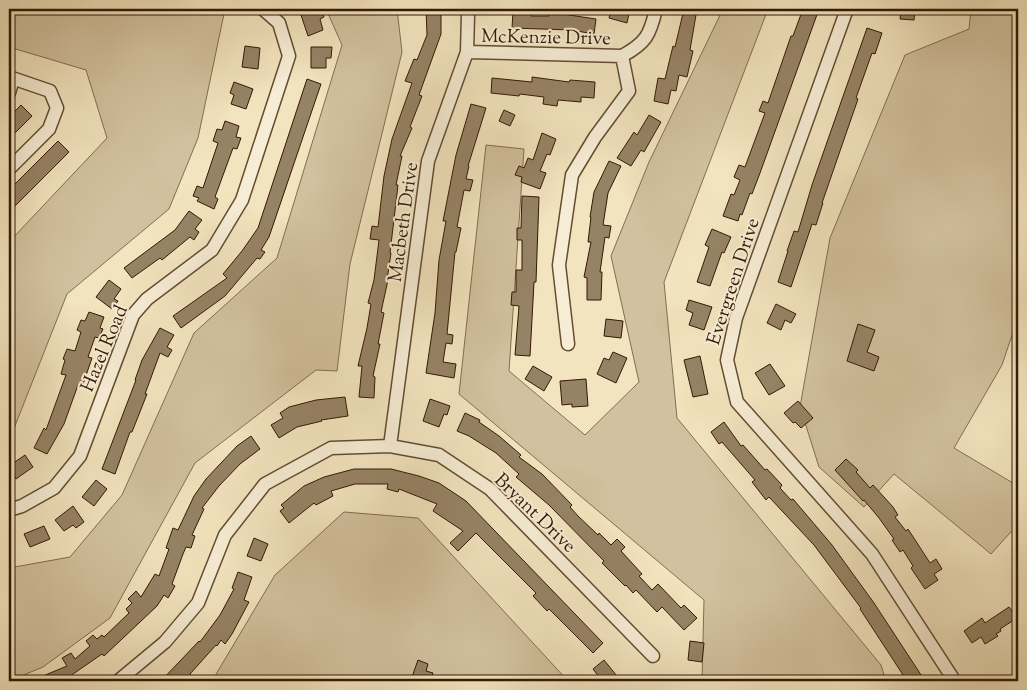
<svg xmlns="http://www.w3.org/2000/svg" width="1027" height="690" font-family="'Sorts Mill Goudy',serif">
<style>
.green{fill:#d2c19e;stroke:#826d51}
.building{fill:#968365;stroke:#331904}
.lines{fill:none;stroke-linecap:round;stroke-linejoin:round}
.minor-casing{stroke:#634c32;stroke-width:15}
.minor{stroke:#f7edd5;stroke-width:12}
.labels{text-anchor:middle;stroke-width:4;stroke-linejoin:round;paint-order:stroke}
.street-label{font-size:19px;fill:#331904;stroke:#f7edd5}
</style>
<rect width="100%" height="100%" fill="#f2e4be"/>
<filter id="stains"><feTurbulence type="fractalNoise" baseFrequency=".004" numOctaves="4"/><feColorMatrix values="0 0 0 0 .2 0 0 0 0 .09 0 0 0 0 .02 0 0 0 .5 -.17"/></filter>
<radialGradient id="worn" r=".72"><stop offset=".6" stop-color="#630" stop-opacity="0"/><stop offset="1" stop-color="#630" stop-opacity=".3"/></radialGradient>
<!-- green -->
<path class="green" d="M9,9H225L198,138L169,209L67,294L11,436L9,437V242L107,138L86,70L9,47Z
M326,9H397L402,52L350,264L337,371L316,370L195,463L110,618L43,667L9,681V568L70,557L122,495L194,333L277,258L342,45Z
M723,9H768L664,282L677,418L881,665L886,681H702L704,600L459,394L486,145L524,149L509,371L585,435L639,382L611,256L649,162Z
M971,9H1018V317L1002,365L954,448L1018,486V524L991,554L894,474L864,507L819,467L800,407L830,238L905,55L969,29Z
M344,512L418,518L568,681H212L275,575Z"/>
<!-- building -->
<path class="building" d="M319,9H321L324,17L320,19L323,30L308,36L301,15Z
M426,9H441V34L419,95L422,96L410,127L412,128L400,156H402L396,185H398L390,253H391L387,280H388L381,312L384,313L378,344H380L373,376L375,377L374,398L359,397L362,366H358L367,328L371,304L368,303L374,280L379,240L370,239L372,226L378,227L384,176L392,139L412,83L405,81L414,59L417,60L427,35Z
M611,9H630L627,23L609,18Z
M684,9H697L690,50L693,51L687,77L679,75L676,91L671,90L668,104L654,101L658,78L665,79L673,46L675,47Z
M803,9H819L760,173L752,194L750,193L742,215L740,214L738,221L723,216L731,194L734,195L740,180L734,177L739,165L745,167L765,113L759,111L763,101L768,103L791,36H793Z
M901,9H915L914,20L900,19Z
M513,12L531,14V16H549V12L596,19L594,34L571,30L512,28Z
M867,28L882,33L875,54L872,53L856,98L858,99L822,203H823L816,225L812,224L791,287L778,282L788,251H787L794,231L798,232L812,185Z
M245,46L260,48L258,69L242,67Z
M311,47H332L331,58H326V68H311Z
M532,77L569,82L570,80L595,82L594,98L581,97V102L558,100L557,106L543,104L544,97L520,94L519,96L491,93L492,78L532,82Z
M307,79L321,84L269,237L261,250L265,252L260,259L257,258L225,296L181,328L173,316L227,278L223,274L242,251L258,228Z
M234,82L253,89L246,109L231,104L234,95L230,93Z
M471,104L486,108L468,166H469L466,179L473,180L470,191L464,190L457,227L461,228L456,252H455L447,334L453,335L452,344L446,343L443,362L456,364L454,378L426,373L435,313L439,260L446,221H443L456,155Z
M21,105L32,116L9,139V117Z
M504,110L515,115L510,126L499,121Z
M649,115L661,122L644,152L641,150L631,166L617,158L634,132L637,135Z
M225,121L239,126L236,137L241,138L237,149L233,148L215,197L218,199L214,209L197,201L199,198L193,196L197,186L203,188L218,143L213,141L217,129L222,130Z
M542,133L556,139L550,155L547,154L540,171L546,173L540,189L521,182L522,177L515,175L519,166L524,168L528,158L533,160Z
M58,141L69,152L9,212V190Z
M609,161L621,166L608,193L603,225L611,226L609,238L605,237L600,272H602L601,300H587V278L584,277L591,242H588L591,217H590L594,192Z
M522,196L539,197L536,282H534L530,356L515,355L519,306L511,305L512,292H516V270H522V240H517V228H521Z
M189,211L202,220L195,229L199,232L194,240L190,237L162,260L160,258L132,278L124,268L175,230Z
M712,229L731,237L724,253L722,252L710,286L697,282L709,247L705,245Z
M109,280L121,289L114,299L118,301L112,309L96,297Z
M689,300L712,307L704,330L689,325L693,313L686,310Z
M776,304L796,314L791,323L785,320L781,330L767,323Z
M89,312L104,317L100,328L103,329L99,338L95,337L88,357L92,358L82,387L78,385L64,424L47,454L34,448L44,428L46,430L66,375L61,374L65,360L63,359L67,349L75,351L81,332L77,330L81,320L85,321Z
M606,319L623,321L621,338L604,336Z
M858,324L875,330L867,352L879,357L874,371L847,361Z
M160,328L174,335L167,347L172,350L168,357L160,353L145,394H147L132,432H130L115,474L102,469L136,380H135L142,360Z
M613,352L627,358L616,383L597,374L604,358L609,360Z
M700,356L708,394L693,397L684,360Z
M770,364L785,386L769,395L755,373Z
M533,366L552,377L544,391L525,379Z
M586,379L588,406L572,407V404L562,405L560,381Z
M345,397L348,416L321,420L322,421L297,427L279,438L271,425L283,418L280,413L289,407L316,400Z
M430,399L450,406L447,415L444,414L439,427L423,421Z
M798,401L813,418L801,428L795,422L793,423L784,413Z
M465,413L480,420L479,422L499,436L521,455L519,457L542,474L572,505L570,507L578,516L598,535L599,533L611,545L617,539L625,547L621,551L642,574L639,576L652,590L658,584L681,608L684,605L697,618L684,630L662,607L657,612L636,590L633,593L626,585L625,586L602,563L604,561L549,505L516,477L519,474L496,453L469,436L457,431Z
M724,422L741,446L743,445L765,470L767,469L782,485L780,488L791,500L793,499L832,545L874,603L925,681H907L860,609L861,608L814,545L769,497L766,500L752,482L755,480L722,442L719,444L711,432Z
M251,436L260,449L240,464L219,486L202,508L204,509L192,535L195,536L191,548L186,547L183,554L172,584L175,586L168,598L164,595L157,606L104,656L102,654L63,681H31L67,666L62,658L71,653L75,659L90,646L86,641L93,635L97,639L102,635L104,637L129,613L126,609L132,603L128,599L136,591L141,597L155,574L159,576L169,549L166,548L173,528L178,530L194,496L206,479L237,446Z
M25,455L33,467L16,479L9,466Z
M846,459L858,470L856,472L870,488L873,485L893,507L898,515L895,517L906,531L908,529L930,563L936,559L942,569L934,574L938,580L925,589L911,568L913,566L903,550L900,552L892,540L894,539L879,518L864,500L863,501L835,470Z
M354,469H391L419,476L439,483L466,501L603,643L593,653L549,609L547,611L533,596L536,593L476,533L458,551L450,543L463,531L433,511L437,504L399,489L398,492L387,489L388,484H355L331,491L333,496L316,505L314,503L289,523L280,511L284,508L281,505L304,486L324,477Z
M96,480L107,489L94,506L82,497Z
M73,506L84,522L76,528L73,525L64,531L55,520Z
M44,526L50,539L30,547L24,534Z
M254,538L268,544L261,561L247,556Z
M238,572L252,577L244,600L249,602L232,634L225,644L221,640L217,646L216,645L190,674L192,676L187,681H161L199,641L200,642L220,615L234,589L232,588Z
M1009,607L1017,618L1000,629L1001,631L996,634L998,636L985,644L981,637L972,643L964,631L982,618L985,623Z
M690,641L704,643L702,662L688,660Z
M418,660L428,664L426,671L433,673L430,681L412,677Z
M604,660L621,681H602L593,669Z"/>
<g class="lines">
<defs>
<path id="minor" d="M847,9L736,318L727,360L737,402L872,554L952,677L953,681
M467,52L622,56C646,43 650,35 656,9
M9,77L50,91L57,108L49,129L9,169
M9,93L13,79
M568,344L559,265L572,175L595,137L629,91L622,56
M390,446L428,161L467,52L468,15L467,9
M9,510L22,506L54,488L80,456L133,315L147,299L212,250L242,200L289,56L279,23L263,9
M118,681L165,642L198,603L225,535L265,484L331,448L390,446L439,455L490,489L653,656"/>
</defs>
<!-- minor casing -->
<use href="#minor" class="minor-casing"/>
<!-- minor -->
<use href="#minor" class="minor"/>
</g>
<g class="labels">
<!-- street labels -->
<g class="street-label">
<text transform="translate(546 36) rotate(1)" y="7">McKenzie Drive</text>
<text transform="translate(402 222) rotate(-82)" y="7">Macbeth Drive</text>
<text transform="translate(732 281) rotate(-72)" y="7">Evergreen Drive</text>
<text transform="translate(103 348) rotate(-67)" y="7">Hazel Road</text>
<text transform="translate(536 512) rotate(44)" y="7">Bryant Drive</text>
</g>
</g>
<!-- margin -->
<rect width="1027" height="690" fill="none" stroke="#f2e4be" stroke-width="30"/>
<rect x="10" y="10" width="1007" height="670" fill="none" stroke="#331904" stroke-width="2.5"/>
<rect x="15" y="15" width="997" height="660" fill="none" stroke="#331904"/>
<rect width="100%" height="100%" filter="url(#stains)"/>
<rect width="100%" height="100%" fill="url(#worn)"/>
</svg>
